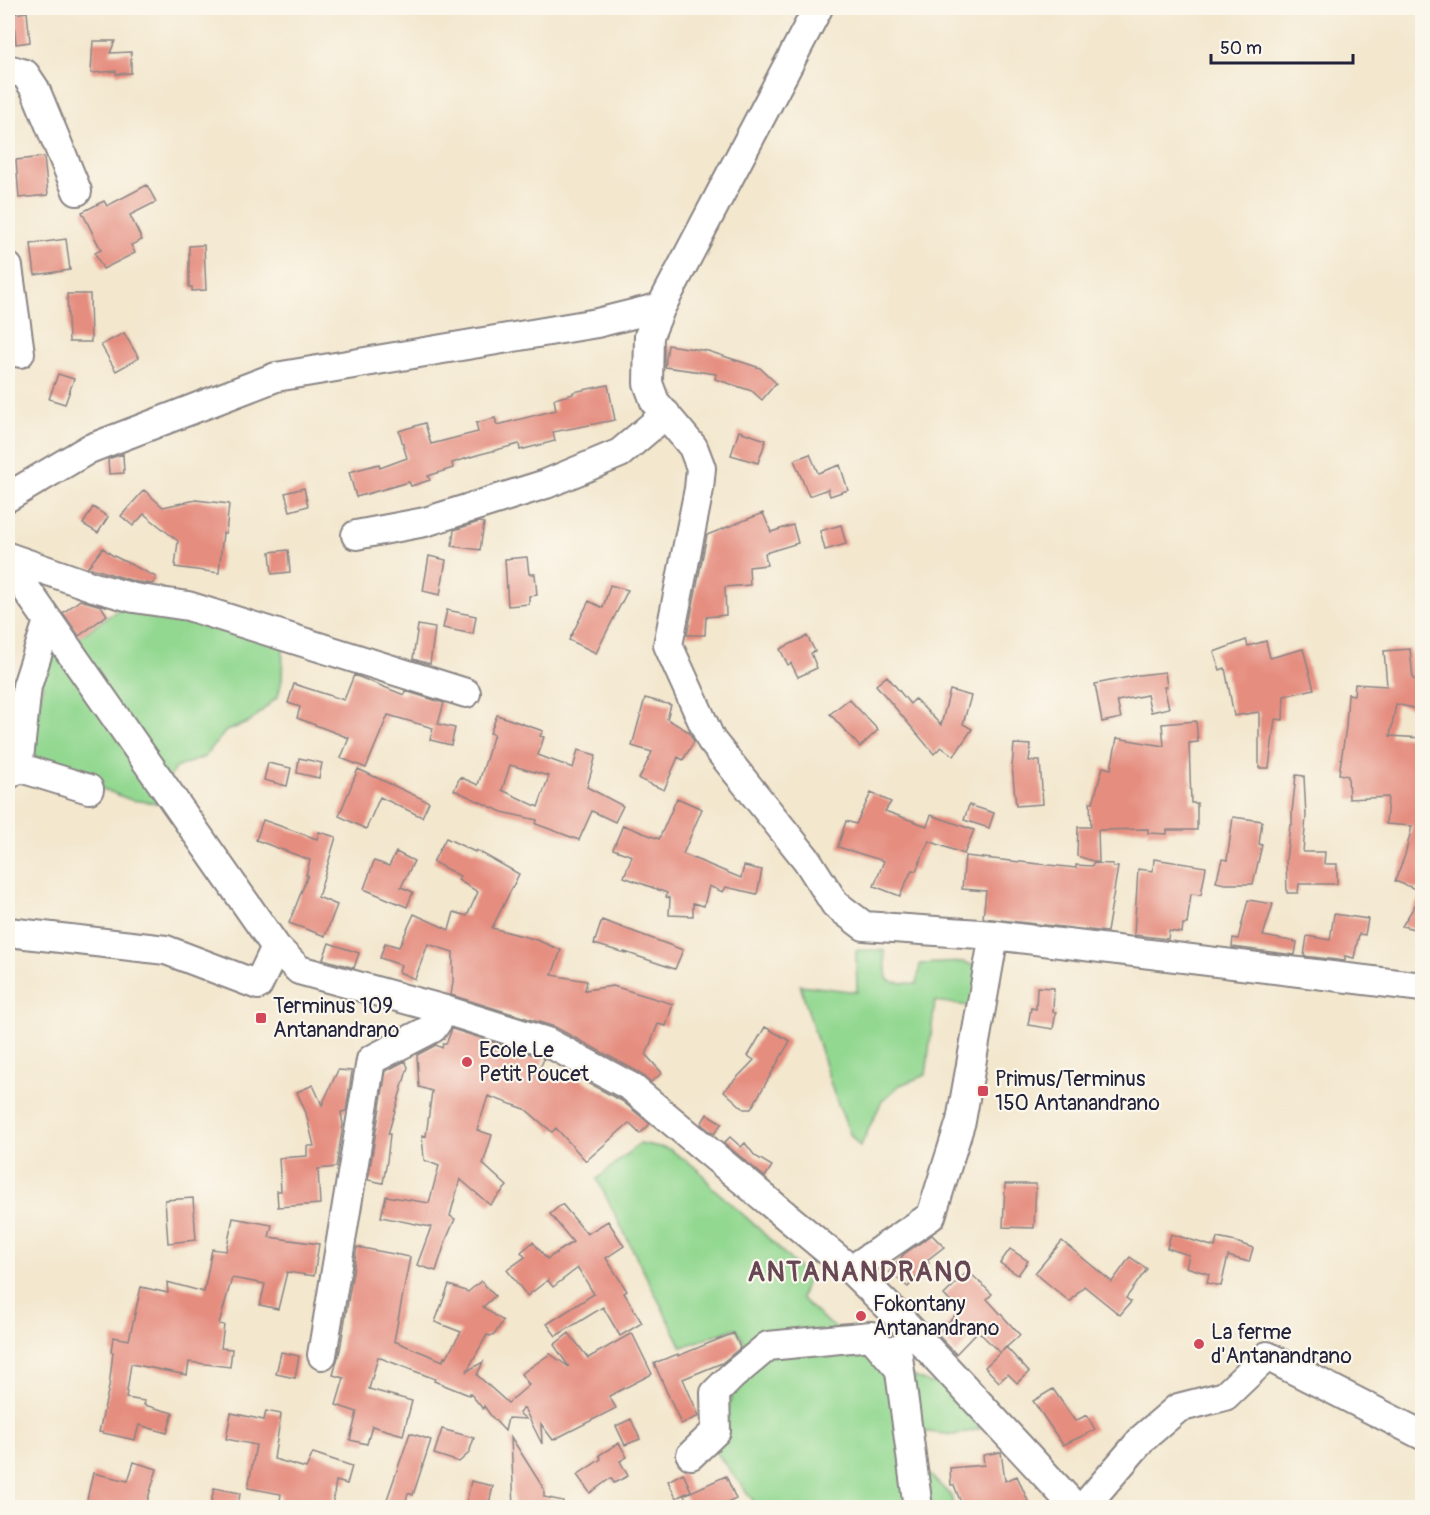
<svg xmlns="http://www.w3.org/2000/svg" width="1430" height="1515" font-family="Pangolin,sans-serif">
<style>
.green{fill:#93d891;stroke:#5a7d66;stroke-width:1.5}
.building{fill:#e58d7f;fill-rule:evenodd}
.lines{fill:none;stroke-linecap:round;stroke-linejoin:round}
.minor-casing{stroke:#8a8484;stroke-width:32}
.minor{stroke:#fff;stroke-width:28}
.poi-dot{fill:#d1495b;stroke:#fbf7ec;stroke-width:2}
.labels{text-anchor:middle;stroke-width:4.5;stroke-linejoin:round;paint-order:stroke}
.poi-label{font-size:21px;fill:#22223b;stroke:#fbf7ec;text-anchor:start}
.district-label{font-size:27px;font-weight:bold;letter-spacing:1.5px;fill:#664753;stroke:#fbf7ec}
</style>
<rect width="100%" height="100%" fill="#fbf7ec"/>
<filter id="ink" filterUnits="userSpaceOnUse"><feTurbulence type="fractalNoise" baseFrequency=".0167" numOctaves="2"/><feDisplacementMap in="SourceGraphic" scale="12" xChannelSelector="R" yChannelSelector="G"/><feConvolveMatrix kernelMatrix="1 2 1 2 8 2 1 2 1" color-interpolation-filters="sRGB"/></filter>
<filter id="wash" filterUnits="userSpaceOnUse"><feTurbulence type="fractalNoise" baseFrequency=".008" numOctaves="4" result="noise"/><feDisplacementMap in="SourceGraphic" scale="24" xChannelSelector="R" yChannelSelector="G"/><feGaussianBlur stdDeviation="1.35" result="paint"/><feColorMatrix in="noise" values="0 0 0 0 0 0 0 0 0 0 0 0 0 0 0 0 0 1.4 0 .05"/><feComposite in="paint" operator="in"/></filter>
<g filter="url(#wash)">
<rect width="100%" height="100%" fill="#f3e7ce"/>
<!-- green -->
<path class="green" d="M134,598L283,645L282,680L278,696L250,722L226,731L204,757L175,768L156,803L131,800L33,762L36,722L47,661Z
M856,950H884L887,979L893,982L917,984L920,964L964,962L988,971L981,1008L935,1001L926,1075L900,1085L882,1101L860,1147L851,1136L834,1094L800,985L857,992Z
M640,1143L669,1149L698,1169L712,1187L756,1226L808,1277L801,1298L821,1317L884,1364L929,1383L946,1381L980,1429L954,1435L928,1432L915,1439L918,1463L951,1496L954,1507H758L716,1452L733,1393L756,1365L736,1328L682,1347L597,1179Z"/>
<g id="blocks">
<!-- building -->
<path class="building" d="M27,12L30,42L16,44L13,14Z
M93,41H115L110,53L131,52V73L116,74V71L91,73Z
M44,157L48,195L19,198L16,160Z
M147,185L156,202L130,215L142,240L131,245L135,253L103,269L95,253L101,250L82,212L104,201L107,206Z
M66,239L70,270L35,275L31,244Z
M204,245L206,290L192,291V287H189V246Z
M67,294H90L91,342H69Z
M124,333L139,358L116,371L101,345Z
M668,345L708,351L760,368L776,383L762,400L752,391L715,379L716,374L665,367Z
M58,374L74,379L65,404L49,399Z
M608,385L615,420L553,432L555,441L520,450L519,444L477,455L452,463L453,468L428,476L430,480L411,486L409,482L356,497L349,472L379,464L380,468L407,458L399,431L425,423L431,444L478,432L476,423L495,418L497,425L556,410L554,399L573,394V392Z
M739,431L766,440L758,463L731,455Z
M123,454L124,473L109,474L108,459Z
M810,454L818,473L840,465L848,490L830,496L828,489L809,496L794,460Z
M304,488L308,506L290,511L285,493Z
M144,490L163,507L196,500L229,504L226,533H223L219,573L175,567L178,541L144,514L133,526L121,516Z
M93,507L108,517L98,533L83,524Z
M763,513L771,532L793,525L798,543L765,553L767,565L749,567L750,585L725,587L726,615L706,617L705,635H687L707,535Z
M479,522L484,523L480,550L452,546L454,530Z
M841,525L846,544L825,550L820,531Z
M103,548L112,555L156,577L153,584L137,582L88,567Z
M288,550L290,572L272,574L270,552Z
M429,556L446,560L440,595L423,591Z
M527,557L529,574H535L537,595L529,596V604L508,606L505,559Z
M610,585L628,590L596,653L569,640L589,601L603,608Z
M80,600L101,606L107,615L79,636L63,613Z
M447,610L476,616L473,634L443,628Z
M418,625L435,628L430,664L413,659Z
M807,636L815,651L811,653L817,668L798,677L791,663L788,665L780,649Z
M1246,640L1248,646L1266,641L1270,658L1303,649L1314,689L1284,696L1283,720L1275,719L1269,768H1259V712L1234,716L1225,668L1220,670L1214,652Z
M1410,649L1413,679L1417,680L1415,689L1422,691V710L1396,704L1390,736L1422,738V880L1418,890L1395,881L1405,855L1412,826L1386,824L1388,797L1349,799L1348,776L1339,774L1346,727L1348,694L1354,695L1355,684L1387,686L1384,651Z
M1165,672L1167,687H1164L1169,708L1151,712L1147,695L1117,701L1121,718L1102,722L1095,684L1139,675Z
M354,675L404,695L405,691L444,703L438,724L455,728L451,745L430,740L433,728L388,715L366,768L341,758L349,738L297,718L300,707L288,703L294,684L344,700Z
M887,676L910,704L915,699L941,725L950,690L971,696L963,724L972,729L954,756L941,747L934,754L876,685Z
M645,698L671,705L667,719L689,732L694,742L683,760L678,757L664,790L639,779L652,752L632,746Z
M849,699L878,730L860,747L830,714Z
M497,715L543,731L540,736L544,737L538,755L573,768L578,750L596,755L587,787L623,806L615,822L592,811L579,840L536,824L537,820L502,812L454,790L460,777L478,785L494,734L490,733ZM510,765L549,776L538,807L502,790Z
M1196,721L1198,742L1189,743L1191,803H1197V830H1167V834L1148,833V829L1098,830L1099,863L1077,856L1078,827H1091L1090,802H1093L1103,767L1111,769L1117,738L1164,746L1162,724Z
M1014,744L1031,745L1029,761H1040L1043,804L1016,806L1012,767Z
M299,758L322,763L319,778L297,773Z
M268,763L291,768L287,786L264,780Z
M358,769L429,802L422,817L380,797L366,829L339,816Z
M1296,775L1304,776L1306,817L1303,852H1325L1324,864H1337V884H1299L1298,893H1287L1286,860L1290,825H1292V812Z
M871,793L891,802L885,811L927,826L931,815L974,830L964,854L929,841L916,871L912,870L900,896L874,886L884,861L838,847L846,821L856,824Z
M677,798L702,809L683,854L741,878L744,866L762,870L757,894L726,887L723,892L709,886L704,906L693,903V916L669,915L670,898L666,897L667,893L624,877L632,856L613,849L623,825L659,839Z
M969,805L994,813L989,828L964,820Z
M1233,817L1262,821L1259,844L1262,845L1253,884H1225L1216,882L1222,859L1227,860Z
M263,820L317,839L319,832L336,837L318,897L337,905L325,936L289,923L308,875H306L310,860L256,840Z
M446,838L475,852L476,850L519,874L492,928L534,939L561,950L552,975L587,981L585,990L613,986L673,1004L666,1026L658,1024L646,1055L662,1073L651,1082L639,1072L555,1027L451,995L453,982V952L428,944L415,979L399,972L401,965L380,958L385,943L399,947L414,914L449,930L454,912L467,916L478,892L458,880L460,876L433,862Z
M396,852L414,861L401,887L413,892L407,907L364,889L374,861L389,866Z
M965,856L1076,868V865L1092,866L1093,863L1113,864V867H1118L1107,932L983,918L986,891L962,889Z
M1154,859L1206,867L1201,895L1191,894L1187,924H1183L1182,933L1169,931L1168,939L1134,935L1138,869L1153,871Z
M1422,894V931L1402,926Z
M1248,900L1273,904L1263,936L1297,942L1295,955L1232,947L1233,938L1238,939Z
M1334,914L1368,919L1365,935L1359,934L1354,958L1345,956V961L1304,956L1307,936L1330,940Z
M602,920L683,950L675,969L625,952V953L594,944Z
M329,943L359,953L354,968L323,959Z
M1037,987L1054,988L1053,1012H1056L1053,1029L1028,1025L1031,1008L1036,1009Z
M765,1027L790,1041L751,1109H744L724,1091L754,1060L748,1056Z
M452,1029L541,1057L544,1059L539,1070L567,1082L571,1074L622,1101L650,1124L640,1134L629,1123L586,1161L556,1128L552,1132L525,1109L488,1096L477,1130L492,1135L483,1164L507,1186L490,1205L460,1179L450,1216L455,1219L446,1240L436,1271L417,1265L431,1227L381,1217L386,1196L429,1203L439,1166L424,1160L422,1135L426,1136L432,1091L419,1087L417,1055L436,1045L442,1048L443,1044H446Z
M405,1061L408,1067L388,1134H390L387,1161L383,1183L368,1180L386,1071Z
M338,1070L352,1071L346,1111L341,1112L343,1125L336,1167L318,1169L320,1204L278,1207L277,1191H281L279,1158L307,1156V1146H314L306,1113L297,1092L313,1085L322,1105Z
M707,1114L722,1123L714,1134L701,1124Z
M730,1137L741,1147L745,1143L755,1156L772,1166L765,1177L724,1143Z
M1005,1184H1036L1034,1228L1003,1227Z
M193,1198L196,1240L168,1243L165,1200Z
M562,1204L587,1234L608,1221L624,1246L606,1258L627,1291L624,1293L642,1323L620,1336L603,1307L556,1336L547,1324L594,1294L578,1268L553,1287L548,1280L527,1296L507,1270L525,1257L521,1252L533,1242L547,1259L573,1242L550,1214Z
M233,1218L272,1225L269,1237L319,1244L314,1276L287,1272L278,1309L260,1305L265,1284L232,1278L219,1324L224,1325L221,1348L232,1349L230,1367L189,1362L187,1375L131,1364L126,1398L145,1401L144,1405L173,1413L167,1433L139,1425L135,1440L99,1432L109,1387L113,1352H111L113,1337L129,1340L141,1287L168,1293L167,1282L204,1292L212,1249L226,1251Z
M1171,1234L1215,1247L1217,1238L1236,1242L1253,1248L1249,1262L1228,1256L1221,1286L1207,1283L1209,1274L1186,1267L1189,1255L1167,1248Z
M932,1235L944,1247L926,1261L929,1263L908,1287L889,1272L904,1254Z
M1062,1241L1112,1282L1130,1257L1147,1269L1126,1298L1131,1302L1120,1315L1084,1286L1070,1302L1035,1273Z
M357,1247L410,1257L394,1341L443,1361L444,1357L446,1358L461,1332L435,1322L449,1285L468,1292L481,1281L495,1296L483,1307L503,1321L495,1334L490,1336L487,1335L467,1371L483,1362L477,1375L508,1403L529,1385L521,1374L550,1354L569,1367L554,1345L569,1333L588,1358L632,1333L652,1374L609,1396L616,1408L553,1440L541,1424L542,1444L524,1408L519,1413L526,1419L508,1418L505,1431L491,1416L484,1406L483,1409L470,1393L469,1395L434,1381L435,1379L378,1357L369,1389L412,1401L403,1435L372,1426L367,1444L350,1440L357,1412L336,1405L344,1378L333,1375L340,1350Z
M1010,1249L1028,1261L1018,1275L1000,1263Z
M968,1271L992,1294L987,1299L1020,1335L1000,1353L978,1331L956,1354L937,1334L959,1311L944,1295Z
M734,1333L740,1348L722,1363L683,1379L699,1416L681,1424L654,1363L678,1354V1356Z
M1006,1347L1029,1372L1017,1383L1008,1374L999,1382L985,1367Z
M281,1352L299,1356L295,1378L276,1374Z
M1053,1389L1075,1421L1087,1415L1095,1430L1063,1445L1033,1401Z
M266,1411L281,1414L274,1459L306,1468L313,1453L352,1466L347,1484L336,1481L332,1508H279L281,1494L248,1488L256,1445L226,1439L231,1413L264,1420Z
M631,1419L640,1439L625,1445L616,1426Z
M442,1429L474,1438L469,1453L459,1462L434,1454Z
M410,1433L431,1440L413,1495L408,1493L404,1508H384Z
M511,1437L544,1489V1497L563,1501L562,1508H514Z
M619,1443L627,1457L620,1461L628,1476L614,1483L611,1478L590,1493L577,1475L601,1459L599,1455Z
M1001,1452L1005,1481L1017,1476L1031,1508H963L954,1485H951L950,1468L984,1465L983,1455Z
M134,1462L157,1469L145,1508H85L93,1473L128,1481Z
M683,1473L691,1491L676,1498L668,1481Z
M726,1476L736,1499L717,1508H690L684,1495Z
M471,1481L493,1486L488,1508H465Z
M214,1488L240,1493L238,1508H210Z"/>
</g>
</g>
<g filter="url(#ink)">
<use href="#blocks" fill-opacity="0" stroke="#8a8484" stroke-width="1.5"/>
<g class="lines">
<defs>
<path id="minor" d="M818,8L661,307L649,336L648,383L655,402L693,447L701,468L699,489L668,645L711,740L807,860L835,904L864,926L994,935L1422,987
M8,69L25,74L35,89L77,191
M8,267L20,353
M8,497L89,449L276,377L597,323L661,307
M356,535L425,522L546,484L620,453L666,414
M8,557L94,587L134,598L188,606L466,693
M8,563L276,947L299,970L445,1010L547,1042L631,1087L851,1270L894,1312L1076,1508
M8,764L89,789
M8,775L18,768L27,686L48,621
M8,932L166,950L258,985L276,947
M851,1270L931,1216L961,1121L994,935
M897,1349L918,1508
M322,1355L371,1060L433,1028L445,1010
M691,1455L716,1431L715,1393L732,1376L768,1346L871,1336L898,1367
M1083,1508L1143,1438L1178,1408L1225,1396L1267,1356L1422,1435"/>
</defs>
<!-- minor casing -->
<use href="#minor" class="minor-casing"/>
<!-- minor -->
<use href="#minor" class="minor"/>
</g>
</g>
<!-- markers -->
<g class="poi-dot">
<rect x="255" y="1012" width="12" height="12" rx="3"/>
<circle cx="467" cy="1062" r="6"/>
<rect x="977" y="1085" width="12" height="12" rx="3"/>
<circle cx="861" cy="1316" r="6"/>
<circle cx="1199" cy="1344" r="6"/>
</g>
<g class="labels">
<!-- poi labels -->
<g class="poi-label">
<text x="273" y="1013">Terminus 109<tspan x="273" dy="24">Antanandrano</tspan></text>
<text x="479" y="1057">Ecole Le<tspan x="479" dy="24">Petit Poucet</tspan></text>
<text x="995" y="1086">Primus/Terminus<tspan x="995" dy="24">150 Antanandrano</tspan></text>
<text x="873" y="1311">Fokontany<tspan x="873" dy="24">Antanandrano</tspan></text>
<text x="1211" y="1339">La ferme<tspan x="1211" dy="24">d'Antanandrano</tspan></text>
</g>
<!-- district labels -->
<g class="district-label">
<text x="860" y="1281">ANTANANDRANO</text>
</g>
</g>
<!-- margin -->
<rect width="1430" height="1515" fill="none" stroke="#fbf7ec" stroke-width="30"/>
<!-- scale -->
<path d="M1211 54v9h142v-9" fill="none" stroke="#22223b" stroke-width="3"/>
<text x="1220" y="54" font-size="18" fill="#22223b" stroke="#fbf7ec" stroke-width="4.5" paint-order="stroke">50 m</text>
</svg>
